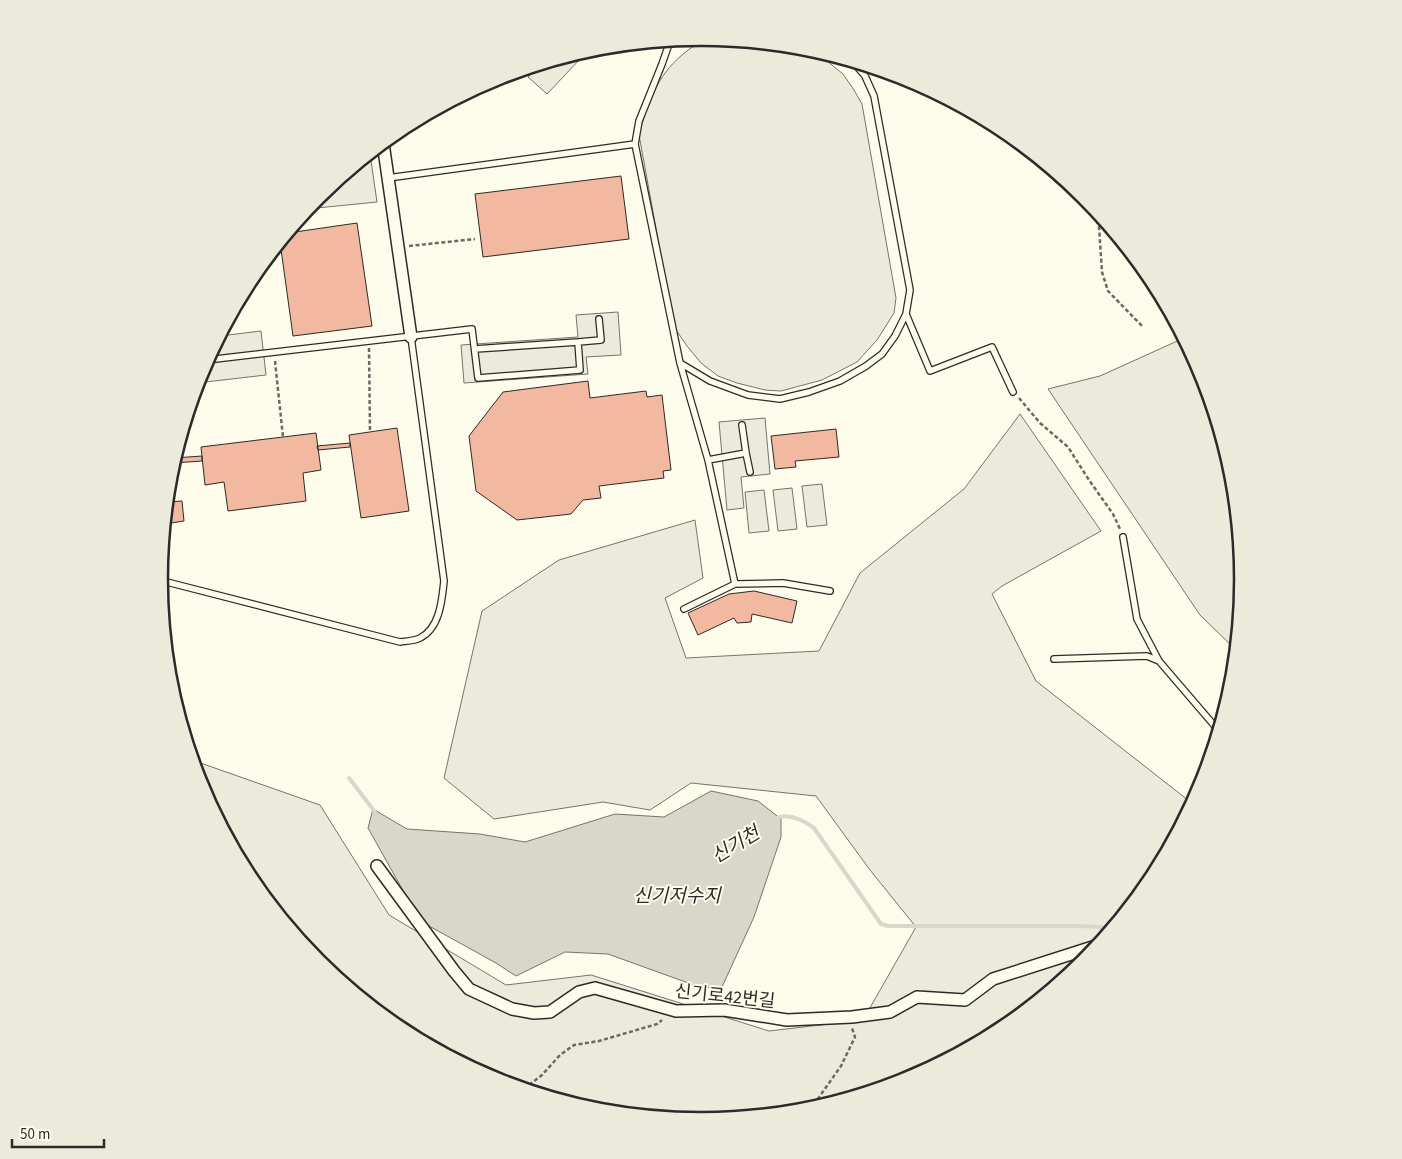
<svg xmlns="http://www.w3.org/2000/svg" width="1402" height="1159" font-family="'Source Sans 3','Noto Sans KR',sans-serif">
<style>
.green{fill:#ecebdb;stroke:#74746e}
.parking{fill:#eceadb;stroke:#74746e}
.water{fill:#d8d7c9;stroke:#74746e}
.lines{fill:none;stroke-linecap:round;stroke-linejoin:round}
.stream{stroke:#d8d7c9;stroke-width:4}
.building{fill:#f2b8a0;stroke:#2b2b2b}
.lane-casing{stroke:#2b2b2b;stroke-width:8}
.street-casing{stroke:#2b2b2b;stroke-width:14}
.path{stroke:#6a6964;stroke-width:2.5;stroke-dasharray:4 2.5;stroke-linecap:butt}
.lane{stroke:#fdfbea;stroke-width:5.5}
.street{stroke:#fdfbea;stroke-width:11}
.labels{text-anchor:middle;stroke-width:4;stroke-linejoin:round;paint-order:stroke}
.street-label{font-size:18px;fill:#2b2b2b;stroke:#fdfbea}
.water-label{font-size:19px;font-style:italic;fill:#2b2b2b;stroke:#fdfbea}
.rim{fill:none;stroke:#2b2b2b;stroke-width:2.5}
</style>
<rect width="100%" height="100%" fill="#fdfbea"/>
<!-- green -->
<path class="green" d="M713,39L805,48L821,56L843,74L854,90L862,104L896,298L894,313L877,340L857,362L822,380L781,391L765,390L737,383L718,376L701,363L687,346L674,327L639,135C647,104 657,76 682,55C691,47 701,41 713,39Z
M577,54L581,58L547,94L528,77L540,65Z
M370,154L377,202L307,209L318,196Z
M1184,338L1202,372L1233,474L1243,580L1236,650L1200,615L1048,389L1100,376Z
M1020,414L1101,531L1002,586L992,594L1036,681L1193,804L1151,881L1084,963L1002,1030L908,1080L806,1111L701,1121L595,1111L493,1080L400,1030L318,963L250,880L200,787L192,760L320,805L389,915L506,985L591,975L769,1031L863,1020L916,927L870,870L816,796L691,783L650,810L603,802L494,819L444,778L482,611L559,560L695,520L703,578L665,598L686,658L819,651L860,573L964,489Z
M822,484L827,525L807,527L802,486Z
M792,488L797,529L778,531L773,490Z
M764,490L769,531L749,533L745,492Z"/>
<!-- parking -->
<path class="parking" d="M618,312L621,355L586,357L588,374L464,383L461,345L578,337L576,315Z
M261,331L266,375L197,383L200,372L220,336Z
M765,418L770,474L741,477L744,508L727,510L719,422Z"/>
<!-- water -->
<path class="water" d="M711,791L758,801L781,819V837L754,917L722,987L702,988L608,954L565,952L516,976L496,963L420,921L368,828L373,809L407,829L480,834L525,842L615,814L664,817Z"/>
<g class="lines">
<!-- stream -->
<path class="stream" d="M349,778L375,812
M775,819C788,812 803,820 814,828L881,924L888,926H1077L1102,927L1111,931"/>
</g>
<!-- building -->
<path class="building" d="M621,176L629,239L483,257L475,194Z
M357,223L372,326L293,336L280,242L288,233Z
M588,381L590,398L646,391L647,397L662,395L671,470L663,471L664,478L599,486L601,498L583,500L571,514L517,520L476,491L469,436L503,392Z
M397,428L409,511L361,518L349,435Z
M836,429L839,457L795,461L796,467L775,469L771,436Z
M316,433L321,470L303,473L306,501L228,511L224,482L205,485L201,447Z
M350,443V447L318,450L317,446Z
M202,456V461L173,463L174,458Z
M182,501L184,521L165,524L167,502Z
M754,591L797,601L792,623L752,614L751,622L737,623L734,618L698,635L688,613L729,594Z"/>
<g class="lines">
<defs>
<path id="lane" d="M670,41L662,64L639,121L635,144L680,363L710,381L748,395L780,399L809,392L840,381L866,366L882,354L895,336L906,314L910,290L874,96L865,76L853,62
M388,178L635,144
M906,314L930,371L992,347L1013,392
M578,342L601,340L599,319
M207,360L472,329L478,378L580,370L578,342L475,349
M680,363L708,460L735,584L783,583L830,591
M746,453L750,472
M708,460L746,453L742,425
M1123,537L1137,619L1159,661
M159,580L400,642C407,641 414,641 420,638C440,628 442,600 444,581L411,337
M684,609L735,584
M1054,659L1147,656L1159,661L1219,731"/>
<path id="street" d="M383,143L411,337
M377,866L454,971L469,989L512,1009L534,1013L550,1012L579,992L595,988L676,1011L724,1010L787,1020L852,1017L890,1012L917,997L965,1000L993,979L1099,945"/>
</defs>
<!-- lane casing -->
<use href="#lane" class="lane-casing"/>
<!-- street casing -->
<use href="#street" class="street-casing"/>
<!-- path -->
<path class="path" d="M1085,197L1093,210L1099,226L1102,272L1108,291L1143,327
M409,246L475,239
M369,348L370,432
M275,361L283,437
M1019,398L1040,423L1068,447L1089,480L1113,514L1120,529
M524,1089L542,1075L560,1055L574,1045L599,1041L657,1024L662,1020
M810,1110L841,1066L855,1037L852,1028"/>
<!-- lane -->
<use href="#lane" class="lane"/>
<!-- street -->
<use href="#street" class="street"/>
</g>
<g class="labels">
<!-- street labels -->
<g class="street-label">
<text transform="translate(725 996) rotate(6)" y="6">신기로42번길</text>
</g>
<!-- water labels -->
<g class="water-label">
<text transform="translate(735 844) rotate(-31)" y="7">신기천</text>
<text x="677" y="902">신기저수지</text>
</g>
</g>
<!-- crop -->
<path d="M0 0H1402V1159H0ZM168 579a533 533 0 1 1 1066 0a533 533 0 1 1-1066 0Z" fill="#eceadb" fill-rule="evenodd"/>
<path class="rim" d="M168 579a533 533 0 1 1 1066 0a533 533 0 1 1-1066 0Z"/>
<!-- scale -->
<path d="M12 1139v8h92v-8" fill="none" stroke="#2b2b2b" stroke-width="2.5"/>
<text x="20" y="1139" font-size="15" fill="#2b2b2b" stroke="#fdfbea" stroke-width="4" paint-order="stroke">50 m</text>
</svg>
